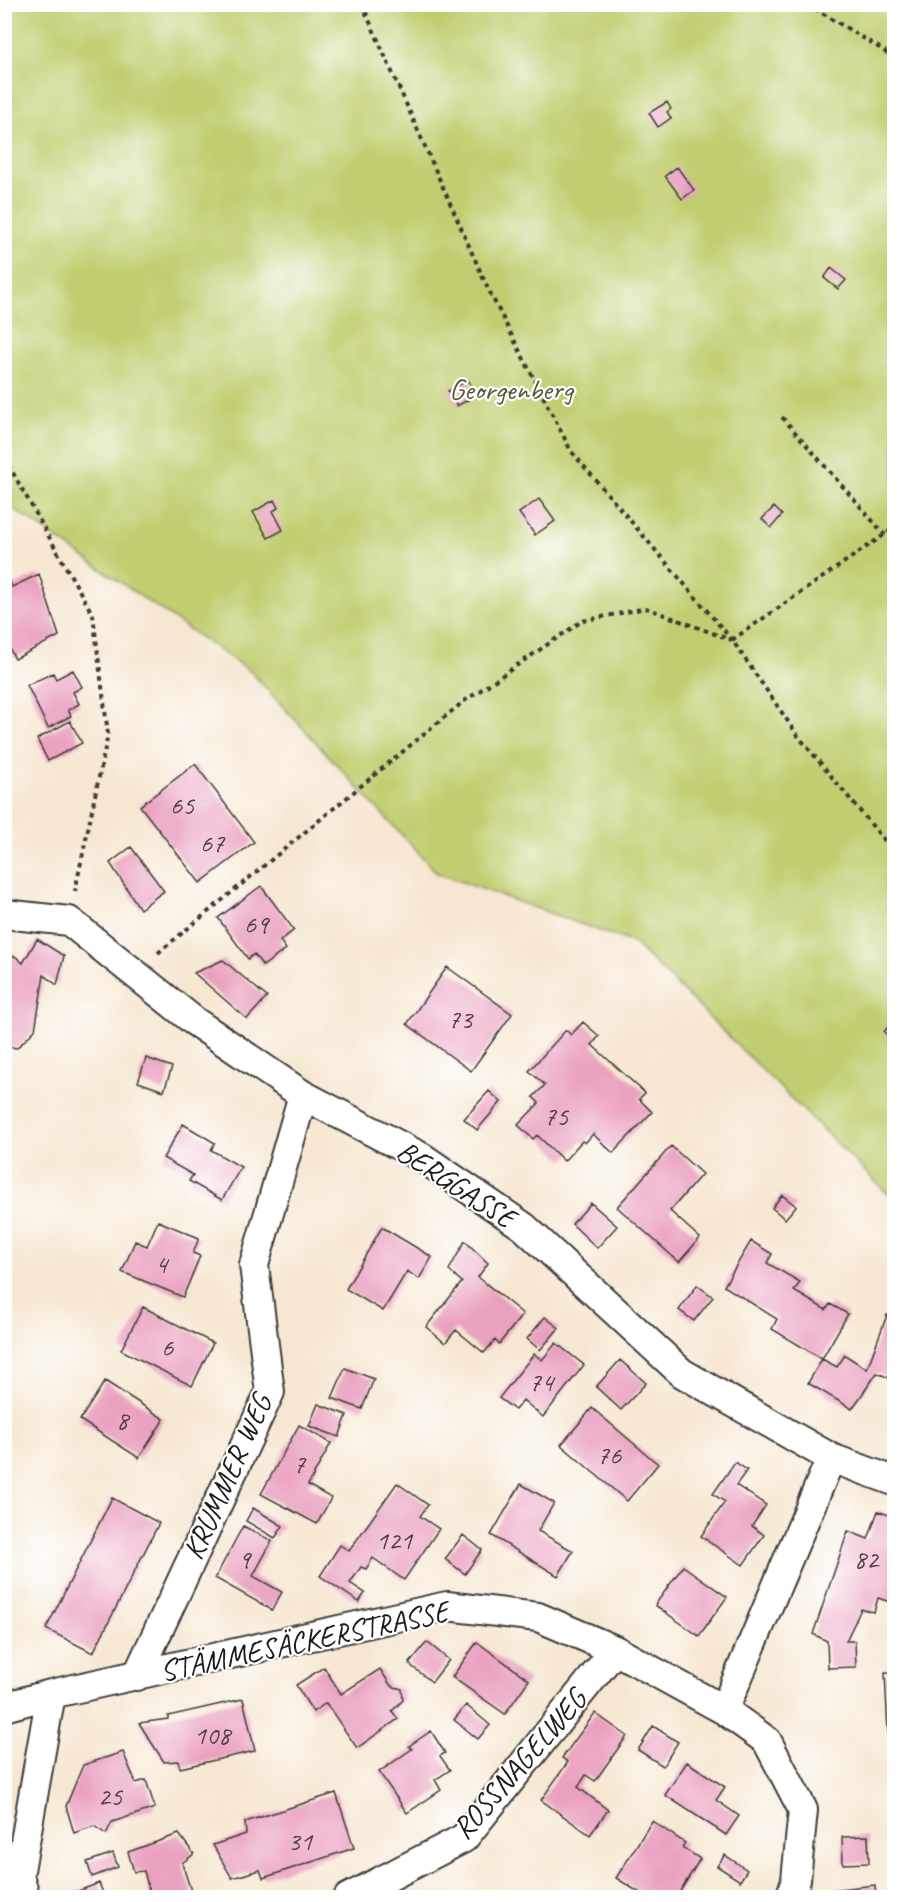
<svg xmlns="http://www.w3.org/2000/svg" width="899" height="1902" font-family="Caveat,sans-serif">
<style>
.green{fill:#c1cd6f;stroke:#6e7446;stroke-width:1.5}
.building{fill:#eaa1c0}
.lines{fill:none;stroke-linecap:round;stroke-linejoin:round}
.minor-casing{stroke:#3d3a37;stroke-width:32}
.path{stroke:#3d3a37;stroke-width:4;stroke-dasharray:4.5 4.5;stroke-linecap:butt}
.minor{stroke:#fff;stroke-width:28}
.labels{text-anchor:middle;stroke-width:4.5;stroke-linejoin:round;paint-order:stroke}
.number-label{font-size:27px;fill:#503d45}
.park-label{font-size:30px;fill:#565a39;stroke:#fff}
.street-label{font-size:30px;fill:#1c1c1c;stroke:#fff}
</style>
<rect width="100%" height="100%" fill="#fff"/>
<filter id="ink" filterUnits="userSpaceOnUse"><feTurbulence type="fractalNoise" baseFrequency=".0167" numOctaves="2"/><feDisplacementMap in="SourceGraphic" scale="12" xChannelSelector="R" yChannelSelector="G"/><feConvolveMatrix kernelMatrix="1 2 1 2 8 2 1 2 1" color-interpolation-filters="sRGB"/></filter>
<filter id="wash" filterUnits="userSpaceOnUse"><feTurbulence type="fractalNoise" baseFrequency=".008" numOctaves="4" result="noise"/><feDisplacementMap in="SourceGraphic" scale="24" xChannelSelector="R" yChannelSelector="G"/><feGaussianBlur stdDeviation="1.35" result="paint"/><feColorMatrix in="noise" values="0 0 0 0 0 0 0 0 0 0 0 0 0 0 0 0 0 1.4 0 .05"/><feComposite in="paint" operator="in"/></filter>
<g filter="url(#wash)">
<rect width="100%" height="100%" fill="#f6e7d2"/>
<!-- green -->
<path class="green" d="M4,5H894V1196L887,1193L634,943L437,873L251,672L5,503Z"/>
<g id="blocks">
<!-- building -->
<path class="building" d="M667,102L671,109L667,112L671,118L658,127L649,113Z
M677,167L694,190L682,199L665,176Z
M831,268L846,280L838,289L824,278Z
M468,380L477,395L457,406L448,391Z
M539,499L555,521L535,535L519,513Z
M274,500L278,508L273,511L283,530L268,538L253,512Z
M774,507L782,515L771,528L762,519Z
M4,568L12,587L39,574L59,636L15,659L4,638Z
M73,670L82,687L73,692L79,704L68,710L71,716L48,728L27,685L53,673L56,679Z
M70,721L82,743L48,761L37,739Z
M195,764L254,842L200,883L140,806Z
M131,847L164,891L140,909L110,863Z
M261,886L294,930L280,941L286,949L263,966L254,954L248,959L218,918Z
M37,939L64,956L57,985L44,975L35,1030L17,1048L4,1046V959L15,956L23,963Z
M223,960L267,997L247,1019L194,973Z
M447,967L512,1014L471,1071L407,1024Z
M894,1019V1034L891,1039L884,1032Z
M583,1022L599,1036L592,1045L645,1093L639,1099L652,1112L613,1153L593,1134L585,1143L582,1141L564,1161L537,1135L533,1139L518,1125L539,1103L533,1097L545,1085L529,1071L566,1030L571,1035Z
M146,1058L172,1067L164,1091L138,1082Z
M489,1091L501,1102L477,1130L464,1119Z
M183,1124L215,1143L211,1150L241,1167L222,1200L189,1181L193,1175L163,1158Z
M671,1146L702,1174L670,1211L700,1238L679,1262L617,1207Z
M782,1195L796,1206L785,1219L772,1208Z
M591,1203L617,1226L597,1248L572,1224Z
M158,1221L199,1238L193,1253L200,1256L183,1297L122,1272L135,1241L147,1246Z
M382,1227L432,1257L419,1279L407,1271L383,1311L346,1289Z
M465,1241L488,1263L478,1277L523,1314L499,1344L495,1340L484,1353L456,1330L445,1343L426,1327L462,1282L449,1270Z
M751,1241L772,1254L767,1263L800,1282L794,1291L826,1310L830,1304L848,1314L822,1359L772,1329L777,1319L724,1286Z
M697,1285L713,1297L694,1321L679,1310Z
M143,1307L213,1343L192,1386L121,1350Z
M887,1315L894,1318V1380L877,1373L852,1409L808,1383L822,1359L837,1367L845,1355L867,1369Z
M545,1317L559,1328L540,1350L527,1339Z
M556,1343L584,1365L543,1417L523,1400L515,1410L499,1398L534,1354L542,1360Z
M620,1360L646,1383L621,1410L596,1387Z
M345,1368L374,1379L362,1409L332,1398Z
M105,1381L164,1419L139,1458L80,1420Z
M318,1404L347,1415L339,1437L309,1426Z
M592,1408L658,1464L627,1501L561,1445Z
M299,1425L331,1443L308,1485L331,1498L317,1524L261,1494Z
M735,1462L747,1470L736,1485L766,1505L752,1526L764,1535L743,1565L701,1536L725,1502L713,1494Z
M397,1483L428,1505L420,1516L439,1529L404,1580L373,1558L366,1569L361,1567L350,1583L365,1593L359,1602L320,1576L340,1545L349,1551Z
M521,1484L554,1503L538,1531L573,1551L558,1576L491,1535Z
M112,1498L159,1523L93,1653L46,1629Z
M253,1508L283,1526L275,1538L246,1521Z
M878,1511L894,1517V1600L893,1603L878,1598L874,1612L861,1609L846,1641H855L856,1667L828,1668L827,1641L813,1634L848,1531L868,1539Z
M243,1526L272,1541L253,1576L282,1592L272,1610L215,1578Z
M463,1535L482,1550L465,1574L445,1559Z
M683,1566L727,1597L699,1636L655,1605Z
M427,1642L449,1660L432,1682L409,1664Z
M477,1642L529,1680L505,1714L452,1677Z
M324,1667L341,1694L380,1669L391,1686L402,1689L403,1700L392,1711L398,1719L357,1748L326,1703L313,1712L296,1685Z
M885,1673H894V1731L888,1732Z
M243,1699L255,1751L180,1768L178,1761L164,1762L139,1723L168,1719V1716Z
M466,1705L490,1725L478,1739L454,1720Z
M595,1713L627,1736L595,1781L586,1775L578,1787L608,1810L590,1835L541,1800L568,1762L562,1758Z
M653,1726L678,1742L663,1766L638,1750Z
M431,1731L445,1753L440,1756L450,1770L435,1780L441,1790L407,1813L379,1772L412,1749L409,1746Z
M123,1752L136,1783L146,1780L155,1808L112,1822L106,1834L94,1826L74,1833L66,1806L83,1765Z
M687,1762L725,1787L716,1800L739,1816L726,1835L665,1795Z
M336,1793L354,1848L263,1878L260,1870L232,1878L213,1845L246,1834L245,1822Z
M652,1821L685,1843L682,1847L700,1859L676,1898H648L616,1878Z
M179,1834L194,1854L182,1863L193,1897L151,1898L144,1871L134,1872L128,1852Z
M868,1836L869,1863L843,1864L842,1837Z
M113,1853L118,1867L92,1877L87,1862Z
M725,1855L747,1870L740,1881L717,1866Z
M99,1883L105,1898H63V1897Z
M875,1885L876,1898H832L831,1890Z"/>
</g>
</g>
<g filter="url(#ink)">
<use href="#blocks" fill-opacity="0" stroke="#3d3a37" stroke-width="1.5"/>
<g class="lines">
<defs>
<path id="minor" d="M4,914L69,921L194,1021L303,1095L423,1158L524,1227L682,1373L831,1458L894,1481
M137,1676L270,1392L254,1265L303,1095
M4,1707L51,1694L447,1606L538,1617L615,1650L724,1710L767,1741L803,1810L796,1880L790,1898
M724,1710L831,1458
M26,1898L19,1876L51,1694
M348,1898L464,1838L615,1650"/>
</defs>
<!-- minor casing -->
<use href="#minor" class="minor-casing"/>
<!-- path -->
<path class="path" d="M362,4L488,289L571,451L732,640L798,736L894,852
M807,4L883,50L894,60
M782,417L885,535
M4,457L93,615L108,734L75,891
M732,640L894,528
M158,953L463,702L582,621L646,608L731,640"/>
<!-- minor -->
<use href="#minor" class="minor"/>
</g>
</g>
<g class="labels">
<!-- number labels -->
<g class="number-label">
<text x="182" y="814">65</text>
<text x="212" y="852">67</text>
<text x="256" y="933">69</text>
<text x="460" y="1028">73</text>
<text x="556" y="1125">75</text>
<text x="161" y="1273">4</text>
<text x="167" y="1356">6</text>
<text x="541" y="1391">74</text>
<text x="122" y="1429">8</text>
<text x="609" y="1464">76</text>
<text x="299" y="1473">7</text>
<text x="394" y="1549">121</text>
<text x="244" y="1568">9</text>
<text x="866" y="1568">82</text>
<text x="212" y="1744">108</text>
<text x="110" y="1805">25</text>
<text x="300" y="1850">31</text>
</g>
<!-- park labels -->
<g class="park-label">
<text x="511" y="399">Georgenberg</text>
</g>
<!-- street labels -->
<g class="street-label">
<text transform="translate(456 1184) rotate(33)" y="10">BERGGASSE</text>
<text transform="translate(227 1477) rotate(-66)" y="10">KRUMMER WEG</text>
<text transform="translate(304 1641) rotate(-12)" y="10">STÄMMESÄCKERSTRASSE</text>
<text transform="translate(519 1764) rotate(-49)" y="10">ROSSNAGELWEG</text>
</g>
</g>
<!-- margin -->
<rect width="899" height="1902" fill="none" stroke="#fff" stroke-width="24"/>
</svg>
